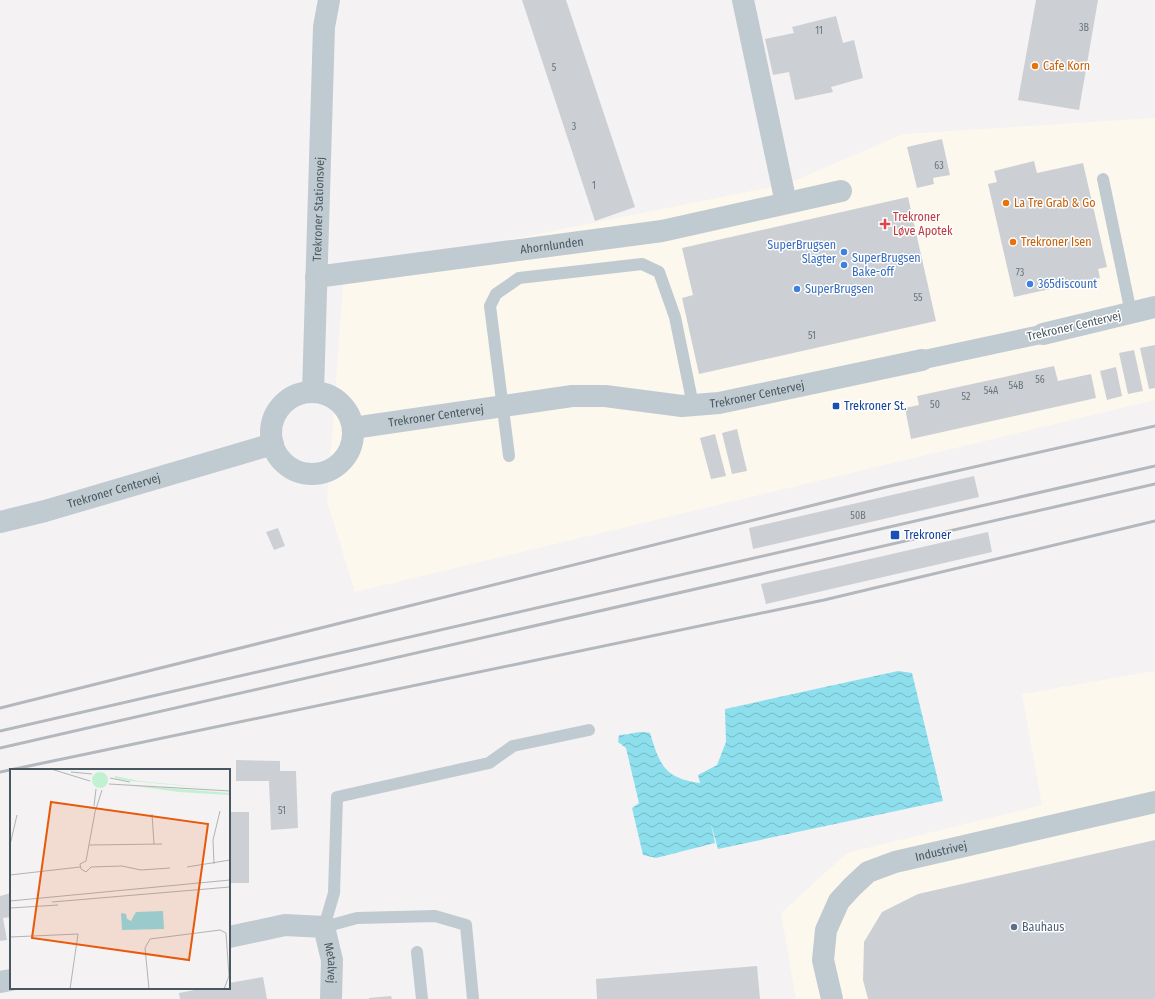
<svg xmlns="http://www.w3.org/2000/svg" width="1155" height="999" font-family="'Fira Sans Condensed',sans-serif">
<style>
.commercial{fill:#fdf8ee}
.water{fill:url(#water-waves)}
.building{fill:#ccd0d4}
.lines{fill:none;stroke-linecap:round;stroke-linejoin:round}
.service{stroke:#c0cad1;stroke-width:12}
.pedestrian{stroke:#c0cad1;stroke-width:19}
.minor{stroke:#c0cad1;stroke-width:22}
.rail{stroke:#b4b8bc;stroke-width:3}
.food-dot{fill:#e8710a;stroke:#fff;stroke-width:1.5}
.health-dot{fill:#e0444e;stroke:#fff;stroke-width:1.5}
.shop-dot{fill:#3f7fe0;stroke:#fff;stroke-width:1.5}
.transit-dot{fill:#1a4fb4;stroke:#fff;stroke-width:1.5}
.service-dot{fill:#5c6f8a;stroke:#fff;stroke-width:1.5}
.labels{text-anchor:middle;stroke-width:3;stroke-linejoin:round;paint-order:stroke}
.number-label{font-size:10px;fill:#6a757d}
.food-label{font-size:12px;fill:#c56008;stroke:#fff;text-anchor:start}
.street-label{font-size:12px;fill:#495760;stroke:#fff}
.health-label{font-size:12px;fill:#be3a42;stroke:#fff;text-anchor:start}
.shop-label{font-size:12px;fill:#366cbe;stroke:#fff;text-anchor:start}
.transit-label{font-size:12px;fill:#164399;stroke:#fff;text-anchor:start}
.service-label{font-size:12px;fill:#4e5e75;stroke:#fff;text-anchor:start}
.inset-road{fill:none;stroke:#b0b4b8;stroke-width:1}
.view{fill:#e8590c;fill-opacity:0.15;stroke:#e8590c;stroke-width:2}
.inset-edge{fill:none;stroke:#495760;stroke-width:2}
</style>
<defs>
<pattern id="water-waves" width="16" height="10" patternUnits="userSpaceOnUse"><rect width="16" height="10" fill="#8edfee"/><path d="M0 5q4-4 8 0t8 0" fill="none" stroke="#76b8c4"/></pattern>
</defs>
<rect width="100%" height="100%" fill="#f4f2f2"/>
<!-- commercial -->
<path class="commercial" d="M1155,118V400L355,592L327,501L344,273L787,184L903,134Z
M1155,671V999H796L781,913L847,853L1042,805L1022,694Z"/>
<!-- water -->
<path class="water" d="M898,671L912,673L943,801L718,849L711,824L715,843L656,858L643,855L632,808L639,803L626,748L618,742L619,735C632,735 636,730 650,733C660,765 664,778 700,783L698,775L717,765L726,742L725,709Z"/>
<!-- building -->
<path class="building" d="M522,0H566L635,207L595,221Z
M1036,0H1098L1079,110L1018,100Z
M836,16L843,43L854,40L863,78L831,87L833,92L795,100L789,72L773,75L765,39L794,33L792,27Z
M942,139L950,175L933,178L934,184L917,188L907,147Z
M1034,161L1037,173L1083,163L1107,267L1098,269L1100,278L1014,297L988,184L997,182L994,171Z
M908,197L936,321L699,374L682,298L693,295L682,248Z
M1155,345V388L1149,389L1140,348Z
M1134,350L1143,391L1128,394L1119,353Z
M1054,366L1058,381L1091,374L1096,398L911,439L905,408L919,405L917,396Z
M1116,367L1122,396L1107,400L1100,371Z
M737,429L747,471L732,474L722,433Z
M715,434L726,476L711,479L700,438Z
M974,476L979,497L753,549L749,528Z
M278,528L285,546L274,550L266,532Z
M988,532L992,552L766,604L761,584Z
M236,760L280,761V771H296L298,828L271,830L269,781H236Z
M229,812H249V883H229Z
M1155,840V999H868L863,980L864,942L882,912L918,894Z
M11,893V917L3,918L7,940L0,941V896Z
M757,966L760,999H597L596,979Z
M263,977L267,999H180L179,993L205,988H229V983Z
M391,996L392,999H369V998Z"/>
<g class="lines">
<!-- service -->
<path class="service" d="M1103,179L1131,313
M509,456L490,306L496,294L519,278L642,264L659,272L675,317L693,405
M324,927L334,893L337,797L489,763L513,746L589,730
M324,927L357,918L435,916L466,925L473,999
M417,952L422,999"/>
<!-- pedestrian -->
<path class="pedestrian" d="M922,360L1043,334"/>
<!-- minor -->
<g class="minor">
<path d="M743,0L786,203"/>
<path id="s1" d="M316,277L662,231L841,191"/>
<path d="M1043,334L1155,307"/>
<path id="s2" d="M313,392L324,27L329,0"/>
<circle cx="312" cy="433" r="41"/>
<path id="s3" d="M353,428L572,396H605L682,406L719,403L922,360"/>
<path id="s4" d="M0,522L45,511L273,444"/>
<path id="s5" d="M229,937L285,925L324,927L332,960L331,999"/>
<path d="M0,982L11,980"/>
<path id="s6" d="M832,999L823,960L826,930L839,901L852,887L868,872L895,862L1155,802"/>
</g>
<!-- rail -->
<path class="rail" d="M0,708L886,487L1155,426
M0,731L1155,466
M0,748L1155,484
M0,772L824,600L1155,521"/>
</g>
<!-- markers -->
<g class="food-dot">
<circle cx="1035" cy="66" r="4"/>
<circle cx="1006" cy="203" r="4"/>
<circle cx="1013" cy="242" r="4"/>
</g>
<path class="health-dot" d="M883 218h4v4h4v4h-4v4h-4v-4h-4v-4h4z"/>
<g class="shop-dot">
<circle cx="844" cy="252" r="4"/>
<circle cx="844" cy="265" r="4"/>
<circle cx="1030" cy="284" r="4"/>
<circle cx="797" cy="289" r="4"/>
</g>
<g class="transit-dot">
<rect x="832" y="402" width="8" height="8" rx="2"/>
<rect x="890" y="530" width="10" height="10" rx="2"/>
</g>
<circle class="service-dot" cx="1014" cy="927" r="4"/>
<g class="labels">
<!-- number labels -->
<g class="number-label">
<text x="1084" y="31">3B</text>
<text x="819" y="34">11</text>
<text x="554" y="71">5</text>
<text x="574" y="130">3</text>
<text x="939" y="169">63</text>
<text x="594" y="189">1</text>
<text x="1020" y="276">73</text>
<text x="918" y="301">55</text>
<text x="812" y="339">51</text>
<text x="1040" y="383">56</text>
<text x="1016" y="389">54B</text>
<text x="991" y="394">54A</text>
<text x="966" y="400">52</text>
<text x="935" y="408">50</text>
<text x="858" y="519">50B</text>
<text x="282" y="814">51</text>
</g>
<!-- food labels -->
<g class="food-label">
<text x="1043" y="70">Cafe Korn</text>
<text x="1014" y="207">La Tre Grab &amp; Go</text>
<text x="1021" y="246">Trekroner Isen</text>
</g>
<!-- street labels -->
<g class="street-label">
<text dy="4" stroke="none"><textPath href="#s2" startOffset="183">Trekroner Stationsvej</textPath></text>
<text dy="4" stroke="none"><textPath href="#s1" startOffset="238">Ahornlunden</textPath></text>
<text transform="translate(1074 326) rotate(-13)" y="4">Trekroner Centervej</text>
<text dy="4" stroke="none"><textPath href="#s3" startOffset="408">Trekroner Centervej</textPath></text>
<text dy="4" stroke="none"><textPath href="#s3" startOffset="84">Trekroner Centervej</textPath></text>
<text dy="4" stroke="none"><textPath href="#s4" startOffset="118">Trekroner Centervej</textPath></text>
<text dy="4" stroke="none"><textPath href="#s6" startOffset="219">Industrivej</textPath></text>
<text dy="4" stroke="none"><textPath href="#s5" startOffset="133">Metalvej</textPath></text>
</g>
<!-- health labels -->
<g class="health-label">
<text x="893" y="221">Trekroner<tspan x="893" dy="14">Løve Apotek</tspan></text>
</g>
<!-- shop labels -->
<g class="shop-label">
<text x="836" y="249" text-anchor="end">SuperBrugsen<tspan x="836" dy="14">Slagter</tspan></text>
<text x="852" y="262">SuperBrugsen<tspan x="852" dy="14">Bake-off</tspan></text>
<text x="1038" y="288">365discount</text>
<text x="805" y="293">SuperBrugsen</text>
</g>
<!-- transit labels -->
<g class="transit-label">
<text x="844" y="410">Trekroner St.</text>
<text x="904" y="539">Trekroner</text>
</g>
<!-- service labels -->
<g class="service-label">
<text x="1022" y="931">Bauhaus</text>
</g>
</g>
<!-- overview -->
<g transform="translate(10 769)">
<rect width="220" height="220" fill="#f4f2f2"/>
<path d="M82 11a8 8 0 1 1 16 0a8 8 0 1 1-16 0ZM105,7L129,12L220,21L121,12L105,9ZM117,16L220,24V26L169,23Z" fill="#c2f1d2"/>
<path d="M153,142L154,160L112,161L111,144L116,145L117,150L121,152L126,143Z" fill="#8edfee"/>
<path class="inset-road" d="M41,0L80,12M61,3L82,5M100,9L120,13M99,15L220,22M84,37L86,20M142,45L144,75M0,76L7,46M79,76L152,75M76,92L85,43L92,21M76,92L70,95L71,100L76,103L81,98M204,95L203,71L210,42M81,98L112,97L131,101L160,99M177,98L220,91M0,106L70,98M0,132L220,111M42,133L220,118M0,139L48,136M0,168L68,165L60,220M139,220L135,179L140,170L210,161L216,164L219,207L214,220"/>
<path class="view" d="M41,33L198,55L179,191L22,169Z"/>
<rect width="220" height="220" class="inset-edge"/>
</g>
</svg>
